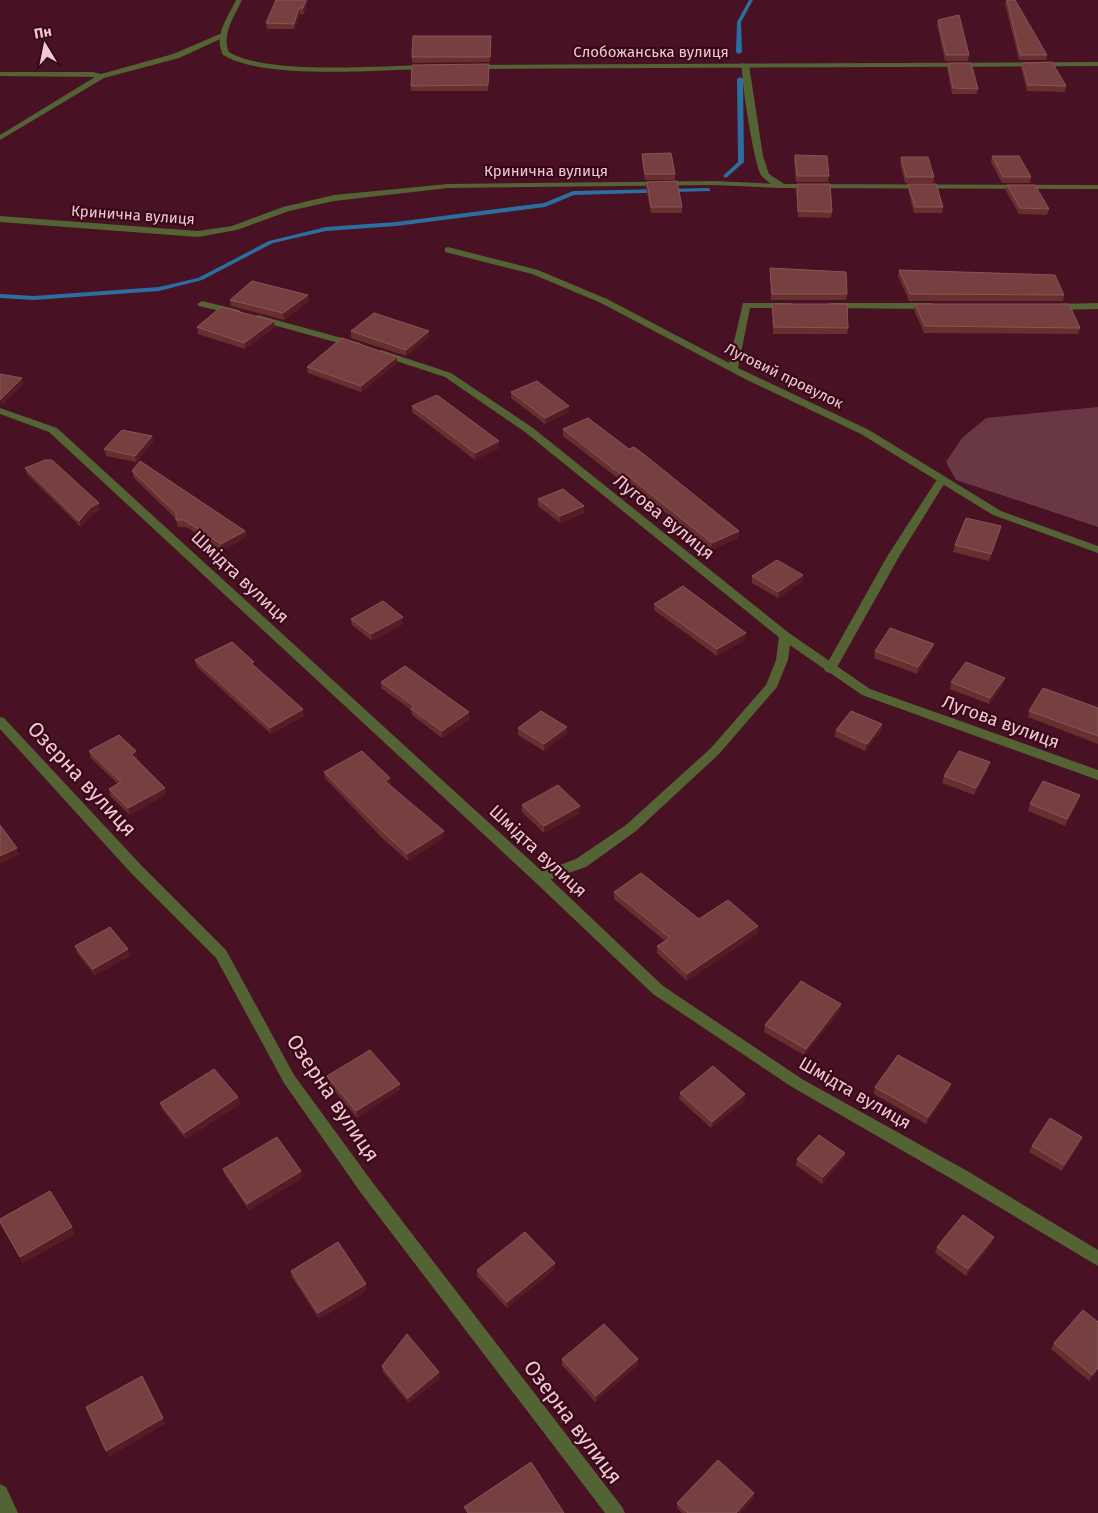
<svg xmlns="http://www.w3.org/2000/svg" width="1098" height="1513" font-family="'Fira Sans',sans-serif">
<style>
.green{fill:#6a3845}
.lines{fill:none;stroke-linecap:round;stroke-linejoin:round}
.stream{fill:#2b6fa0;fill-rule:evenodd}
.service{fill:#546333;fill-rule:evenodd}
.minor{fill:#546333;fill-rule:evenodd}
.tertiary{fill:#546333;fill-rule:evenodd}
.wall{fill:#67302f}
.shaded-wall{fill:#551c23}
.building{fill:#764041;stroke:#885657}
.labels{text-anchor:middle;stroke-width:4.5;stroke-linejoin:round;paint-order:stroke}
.far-street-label{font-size:15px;fill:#eecad1;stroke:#3c061a}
.street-label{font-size:18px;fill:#eecad1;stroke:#3c061a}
.near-street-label{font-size:21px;fill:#eecad1;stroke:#3c061a}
</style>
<rect width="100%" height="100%" fill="#481124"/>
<!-- green -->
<path class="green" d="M1098,407V527L956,480L946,462L962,438L986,418Z"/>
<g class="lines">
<!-- stream -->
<path class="stream" d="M749,0H753L741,22L742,52L739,54L736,52L737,22Z
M740,77L743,79L744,162L726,178L723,176L724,175L738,162L737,79Z
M708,188L710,189V191L574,195L545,207L396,226L326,231L273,243L202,280L159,291L34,300L0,298V294L34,296L159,287L198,278L269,241L326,227L396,222L544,203L573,191Z"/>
<!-- service -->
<path class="service" d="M742,63L749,65L763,156L769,174L784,184V188C777,189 765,181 761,175C754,164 740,75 742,63Z
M941,478L946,481L900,555L836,669L830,673L826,672L824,669L888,555L936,481Z
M785,632L791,636L788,660L777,687L719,754L636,831L586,867L540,883L535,882L533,878L535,874L576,859L626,825L711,748L766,685L776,660L779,636Z"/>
<!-- minor -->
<path class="minor" d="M220,34L227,36L179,58L104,78L0,140V135L95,77L0,76V72H93L101,74L173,54Z
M714,181L781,184L1098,185V189L781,188L714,185L448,188L334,201L289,211L237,230L198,237L0,222V216L198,231L232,226L283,207L334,195L448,184Z
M448,247L538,270L607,299L729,363L743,303H791L793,305L788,308H750L738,368L869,430L1001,511L1098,546V553L993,515L861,434L747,380L601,303L532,274L445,252V248Z
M202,301L239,310L241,312L236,315L199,306L197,304Z
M831,303H931L936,306L931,309L828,308V304Z
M1098,303V309L1053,310L1048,307L1053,304Z
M258,315L360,343L362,345L357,348L255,320L253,318Z
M381,350L451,373L533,428L789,633L870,689L1098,770V780L862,695L781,639L525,432L445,377L378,355V351Z
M0,408L57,428L545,874L663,986L802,1079L969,1172L1098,1250V1266L957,1182L792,1087L653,994L535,882L49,432L0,414Z
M0,717L4,718L141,865L226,950L294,1075L373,1183L622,1507L625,1513H605L361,1193L284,1083L216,958L131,873L0,729Z
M0,1484L6,1487L18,1513H0Z"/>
<!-- tertiary -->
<path class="tertiary" d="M236,0H242C235,15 221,35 229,52C266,75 380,66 427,65L431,67L427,69C377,70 264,80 223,55C213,36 228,17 236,0Z
M1098,62V66L472,69L468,67L472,65Z"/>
</g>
<!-- wall -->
<path class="wall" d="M276,0H308L304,14H300L294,29H267L266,23Z
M1006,0H1015L1047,55L1046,60H1019L1005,4Z
M938,20L969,55L968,61H945L937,25Z
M491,42L490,62L412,63V57Z
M948,63L978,89L977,94H952L947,68Z
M1022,63L1066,86L1065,92L1027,91L1021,68Z
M489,70L488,91H411V86Z
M642,154L675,174V180H645L642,160Z
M795,155L829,176L828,182H796L794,161Z
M992,156L1031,177L1030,183H1002L991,162Z
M901,157L934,177L933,183H905L900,163Z
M647,182L682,207V213H651L646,188Z
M797,184L832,212L831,218L798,217L796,190Z
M908,184L943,207L942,213H914L908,190Z
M1007,185L1049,209L1047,215L1019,214L1006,191Z
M770,268L847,294L846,300H771L770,275Z
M899,270L1064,295L1063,301H909L898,276Z
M230,300L309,301L284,320L231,306Z
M772,304L848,328L847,334H773L772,310Z
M915,304L1080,328L1078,334L924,333L914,310Z
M197,327H275L245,349L198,334Z
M351,331H429V337L406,356L351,338Z
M397,363L361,392L308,373L307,367Z
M511,392L569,412L545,424L511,398Z
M412,406L499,448L475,460L412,412Z
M563,429L629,449L739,531L738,538L711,550L627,481L624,483L563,436Z
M152,436L153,442L136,462L106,456L104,449Z
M25,468L100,510L92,514L81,527L27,474Z
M132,471L245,531L246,537L223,551L186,527H178L176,519L134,478Z
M538,499L584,506V513L560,523L538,506Z
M1001,526L1000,533L989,561L953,552L955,545Z
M803,575L802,582L778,598L752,583V576Z
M654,604L745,640L717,656L654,610Z
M403,617V624L372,641L352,625L351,619Z
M875,651H932L917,674L874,658Z
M195,660L255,666L304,716L271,734L197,667Z
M381,682L470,719L442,738L412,715L411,710L381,688Z
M951,682L1003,685L989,704L950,689Z
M1098,708V744L1028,717L1029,711Z
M882,724L881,731L865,751L835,737L836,730Z
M518,728L567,733L544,751L518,735Z
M89,751L138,758L136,759L166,794L130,815L110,796L109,789L118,784L91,758Z
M988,769L974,795L942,783L944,776Z
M324,772L390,778V785L444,837L408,861L382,838L325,778Z
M1078,802L1065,826L1028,811L1030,804Z
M522,805L580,806V813L544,833L522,812Z
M614,892L699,919L758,926V933L687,981L657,953V946L665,941L614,899Z
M75,946L128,949L130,956L95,975L77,953Z
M841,1004L840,1011L804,1055L764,1032L765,1025Z
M327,1076L400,1090L357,1118L328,1083Z
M875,1087L949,1091L926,1124L874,1094Z
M680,1093L745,1094L744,1101L711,1128L679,1099Z
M238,1097L240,1104L186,1139L162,1109L160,1103Z
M1080,1143L1062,1171L1029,1152L1032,1146Z
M845,1153L843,1159L822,1184L796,1165L797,1159Z
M223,1169L301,1171L302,1178L249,1210L225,1175Z
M0,1222L75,1234L23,1263Z
M992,1243L966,1276L935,1253L937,1247Z
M555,1263V1269L507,1308L477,1276V1270Z
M291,1271L367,1290L319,1319L292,1277Z
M1054,1343L1098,1370L1089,1381L1051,1349Z
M562,1359L638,1365L595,1402L562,1365Z
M382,1366L440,1378L409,1403L383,1372Z
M754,1493L753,1499L740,1513H682L677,1508V1503Z"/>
<!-- shaded-wall -->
<path class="shaded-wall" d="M306,0H308L304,14L303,8Z
M299,8L300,14L294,29V24Z
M308,295L309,301L284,320L283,313Z
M274,321L275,327L245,349L244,343Z
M429,331V337L406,356V350Z
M397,357V363L361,392V386Z
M22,378L24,384L1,406L0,400Z
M569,406V412L545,424V418Z
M152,436L153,442L136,462L135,456Z
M499,441V448L475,460V453Z
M627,475V481L624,483V477Z
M99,503L100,510L92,514L81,527L79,521L91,507Z
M584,506V513L560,523V516Z
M1001,526L1000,533L989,561L991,554Z
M245,531L246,537L223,551L221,544Z
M739,531L738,538L711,550L712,543Z
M803,575L802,582L778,598V592Z
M403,617V624L372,641L371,634Z
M746,633L745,640L717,656V649Z
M934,644L932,651L917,674L918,667Z
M1005,678L1003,685L989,704L990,698Z
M303,709L304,716L271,734L270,728Z
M469,712L470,719L442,738V731Z
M882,724L881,731L865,751L867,744Z
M567,727V733L544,751V744Z
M136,751L138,758L133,761L131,754Z
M990,762L988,769L974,795L976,788Z
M390,778L391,785L386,788L385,781Z
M165,788L166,794L130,815L128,808Z
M1080,795L1078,802L1065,826L1067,819Z
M580,806V813L544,833V826Z
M444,831V837L408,861L407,854Z
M17,848L19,855L0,864V856Z
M758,926V933L687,981V974Z
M128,949L130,956L95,975L93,969Z
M841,1004L840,1011L804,1055L806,1049Z
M400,1084V1090L357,1118L356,1111Z
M951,1084L949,1091L926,1124L928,1117Z
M745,1094L744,1101L711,1128L712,1122Z
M238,1097L240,1104L186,1139L184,1133Z
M1082,1137L1080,1143L1062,1171L1064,1165Z
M845,1153L843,1159L822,1184L823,1177Z
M301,1171L302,1178L249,1210L247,1204Z
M72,1227L75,1234L23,1263L20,1257Z
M994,1237L992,1243L966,1276L968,1269Z
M555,1263V1269L507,1308V1302Z
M366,1284L367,1290L319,1319L318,1313Z
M638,1359V1365L595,1402L596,1396Z
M1098,1368V1370L1089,1381L1092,1375Z
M439,1372L440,1378L409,1403L408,1398Z
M163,1418L165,1424L109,1457L106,1451Z
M754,1493L753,1499L740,1513H736Z"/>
<!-- building -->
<path class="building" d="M276,0H306L303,8H299L294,24L266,23Z
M1007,0H1015L1047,55H1020Z
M959,15L969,55H946L938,20Z
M413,36H491L490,57H412Z
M1052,62L1066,86L1028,85L1022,63Z
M948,63H971L978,89L953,88Z
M489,64L488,85L411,86L412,65Z
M671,153L675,174H645L642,154Z
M795,155L827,156L829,176H797Z
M992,156H1019L1031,177H1003Z
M901,157H928L934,177H906Z
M677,181L682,207H651L647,182Z
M797,184H830L832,212L798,211Z
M908,184H936L943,207H915Z
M1007,185H1035L1049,209L1020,208Z
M770,268L846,272L847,294H772Z
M899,270L1055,275L1064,295L910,294Z
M252,281L308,295L283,313L230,300Z
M772,304H847L848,328L774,327Z
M915,304H1069L1080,328L925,326Z
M221,307L274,321L244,343L197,327Z
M374,313L429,331L406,350L351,331Z
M342,338L397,357L361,386L307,367Z
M0,374L22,378L0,400Z
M537,381L569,406L545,418L511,392Z
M437,395L499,441L475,453L412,406Z
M588,418L629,449L634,447L646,456L739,531L712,543L627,475L624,477L563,429Z
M122,430L152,436L135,456L104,449Z
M45,460H52L99,503L91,507L79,521L25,468Z
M140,461L245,531L221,544L184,520H176V513L132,471Z
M563,489L584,506L560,516L538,499Z
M966,518L1001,526L991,554L955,545Z
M777,560L803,575L778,592L752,576Z
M683,586L746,633L717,649L654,604Z
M383,601L403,617L371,634L351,619Z
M890,628L934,644L918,667L875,651Z
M232,642L254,662L251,663L303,709L270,728L195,660Z
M966,662L1005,678L990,698L951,682Z
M405,666L469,712L442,731L411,709L414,706L381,682Z
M1043,688L1098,708V736L1029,711Z
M541,711L567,727L544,744L518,728Z
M851,711L882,724L867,744L836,730Z
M119,735L136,751L131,754L165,788L128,808L109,789L121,782L89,751Z
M362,751L390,778L385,781L444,831L407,854L382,831L324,772Z
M959,751L990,762L976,788L944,776Z
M1043,781L1080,795L1067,819L1030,804Z
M558,785L580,806L544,826L522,805Z
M0,825L17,848L0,856Z
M641,873L699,919L728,900L758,926L687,974L657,946L670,938L614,892Z
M110,927L128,949L93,969L75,946Z
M801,981L841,1004L806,1049L765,1025Z
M370,1050L400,1084L356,1111L327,1076Z
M898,1055L951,1084L928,1117L875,1087Z
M713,1066L745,1094L712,1122L680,1093Z
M214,1069L238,1097L184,1133L160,1103Z
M1050,1118L1082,1137L1064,1165L1032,1146Z
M819,1135L845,1153L823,1177L797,1159Z
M277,1137L301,1171L247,1204L223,1169Z
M50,1191L72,1227L20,1257L0,1222V1219Z
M963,1215L994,1237L968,1269L937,1247Z
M525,1232L555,1263L507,1302L477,1270Z
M338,1242L366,1284L318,1313L291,1271Z
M1083,1310L1098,1322V1368L1092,1375L1054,1343Z
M604,1324L638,1359L596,1396L562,1359Z
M407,1334L439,1372L408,1398L382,1366Z
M142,1376L163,1418L106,1451L86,1407Z
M718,1460L754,1493L736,1513H688L677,1503Z
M531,1462L564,1513H468L464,1507Z"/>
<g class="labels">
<!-- far-street labels -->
<g class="far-street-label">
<text x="651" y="57">Слобожанська вулиця</text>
<text x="546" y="176">Кринична вулиця</text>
<text transform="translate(133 215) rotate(4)" y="5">Кринична вулиця</text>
<text transform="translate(784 376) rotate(26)" y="5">Луговий провулок</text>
</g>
<!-- street labels -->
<g class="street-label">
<text transform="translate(664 517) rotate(39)" y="6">Лугова вулиця</text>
<text transform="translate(240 577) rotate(43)" y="6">Шмідта вулиця</text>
<text transform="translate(1001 722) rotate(20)" y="6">Лугова вулиця</text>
<text transform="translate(538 851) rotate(43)" y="6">Шмідта вулиця</text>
<text transform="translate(855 1093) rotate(30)" y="6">Шмідта вулиця</text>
</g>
<!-- near-street labels -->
<g class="near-street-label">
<text transform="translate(82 779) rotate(47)" y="7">Озерна вулиця</text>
<text transform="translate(333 1098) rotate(56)" y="7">Озерна вулиця</text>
<text transform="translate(573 1422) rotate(53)" y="7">Озерна вулиця</text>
</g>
</g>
<!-- north arrow -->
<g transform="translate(45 45) rotate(350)" stroke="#3c061a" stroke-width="4" paint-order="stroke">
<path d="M0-4L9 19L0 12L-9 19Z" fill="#eecad1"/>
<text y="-8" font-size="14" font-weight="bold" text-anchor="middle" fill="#eecad1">Пн</text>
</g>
</svg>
